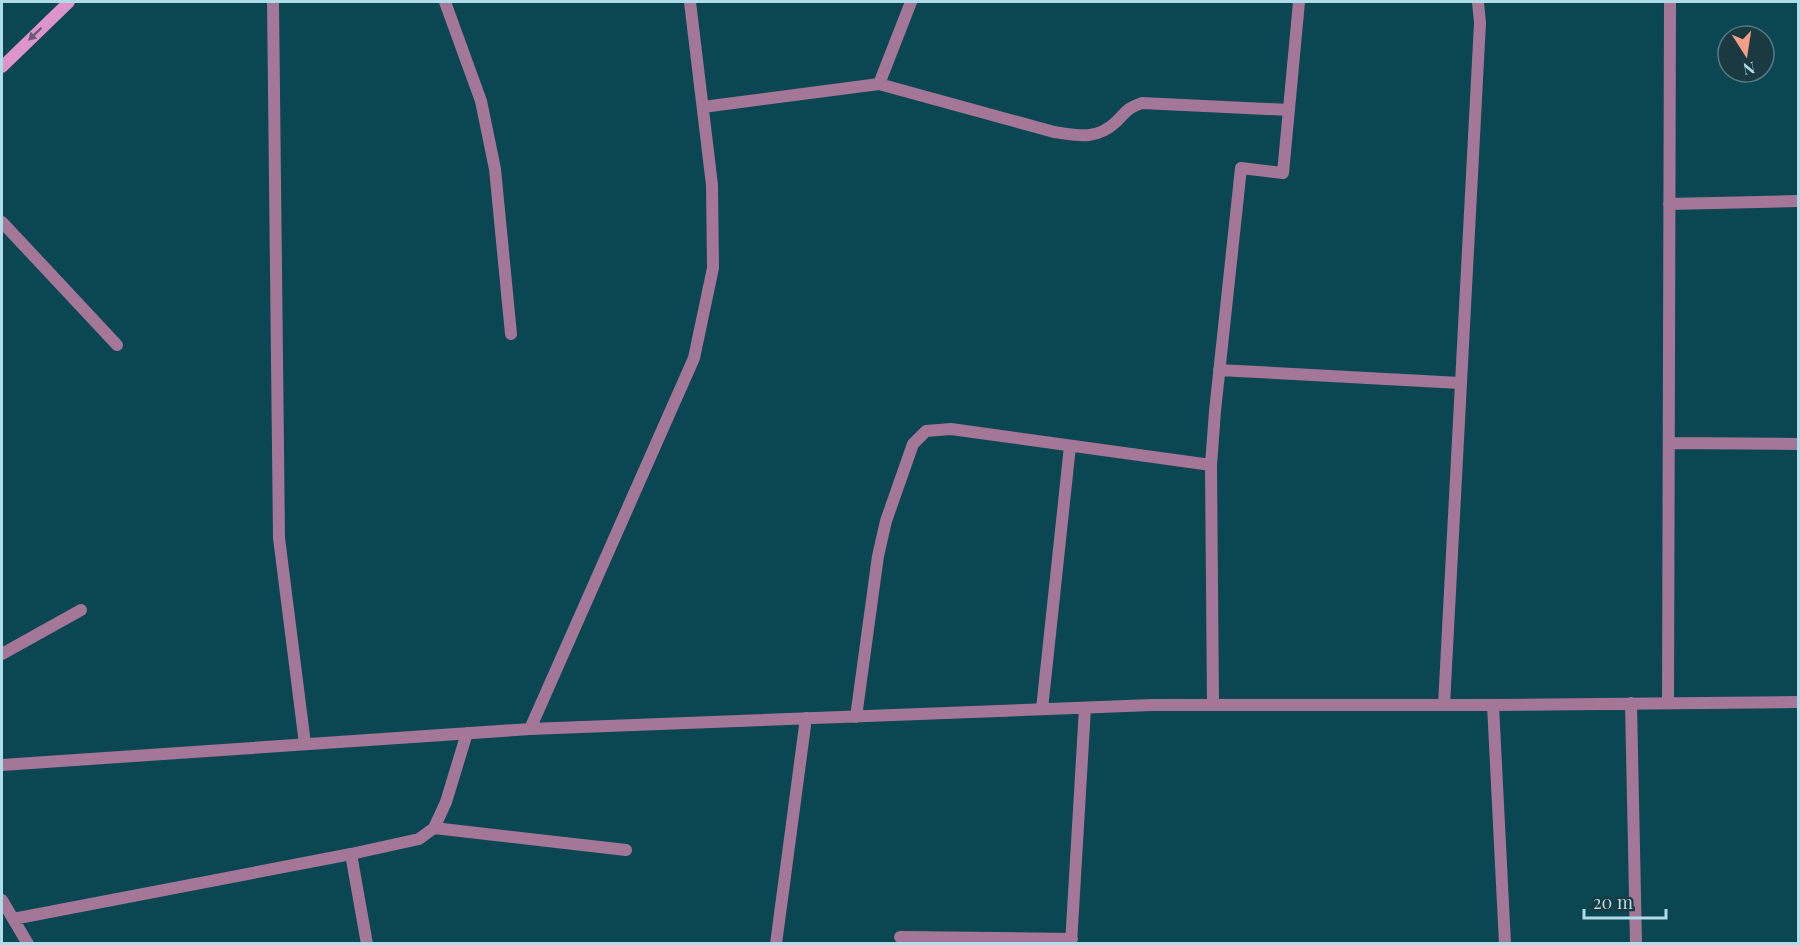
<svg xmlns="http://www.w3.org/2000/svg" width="1800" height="945" font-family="'Playfair Display',serif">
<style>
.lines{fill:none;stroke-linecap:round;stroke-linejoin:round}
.service{stroke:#a47698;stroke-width:12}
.minor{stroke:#a47698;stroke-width:12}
.secondary{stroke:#dc94ca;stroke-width:12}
.oneway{fill:#685d78}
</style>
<rect width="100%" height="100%" fill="#0b4653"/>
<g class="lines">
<!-- service -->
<path class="service" d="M2,654L81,610
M434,828L626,850
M351,854L367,944"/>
<!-- minor -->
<path class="minor" d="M273,2L279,538L305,744
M445,2L481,101L495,169L511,334
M879,84L1054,132C1078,136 1097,140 1116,122C1128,110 1126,109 1142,103L1289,110
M703,107L879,84L911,2
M1669,204L1798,201
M2,222L117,345
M1219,370L1460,383
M1669,443L1798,444
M1631,703L1636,944
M1668,703L1670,2
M1213,705L1211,465L1215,411L1241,168L1283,173L1299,2
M1444,705L1480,23L1478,2
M1493,705L1505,944
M1042,709L1070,446
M856,717L878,556L886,521L913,444L926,431L951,429L1211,465
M530,729L694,358L713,268L712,185L690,2
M2,765L530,729L1152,705H1493L1798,702
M2,900L28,944
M13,919L351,854L419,839L434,828L446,802L467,733
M900,937L1072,939
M776,944L806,718
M1071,944L1085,708"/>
<!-- secondary -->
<path class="secondary" d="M2,67L69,2"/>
</g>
<!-- one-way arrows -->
<defs><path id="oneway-solid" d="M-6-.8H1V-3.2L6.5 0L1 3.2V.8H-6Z" transform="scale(1.5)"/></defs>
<use class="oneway" href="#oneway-solid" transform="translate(35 34) rotate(136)"/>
<!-- border -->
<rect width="1800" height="945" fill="none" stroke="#aedce8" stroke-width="6"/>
<!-- north arrow -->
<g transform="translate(1746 54) rotate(168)"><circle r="28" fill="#1a3941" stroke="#557a84" stroke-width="1.5"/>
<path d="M0-4.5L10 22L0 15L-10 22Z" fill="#f49e87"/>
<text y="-9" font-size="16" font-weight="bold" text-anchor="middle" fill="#aedce8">N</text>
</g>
<!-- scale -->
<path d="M1584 909v9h82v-9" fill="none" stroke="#aedce8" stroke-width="3"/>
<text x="1593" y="909" font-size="18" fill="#aedce8" stroke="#1a3941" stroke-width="4.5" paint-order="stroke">20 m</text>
</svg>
